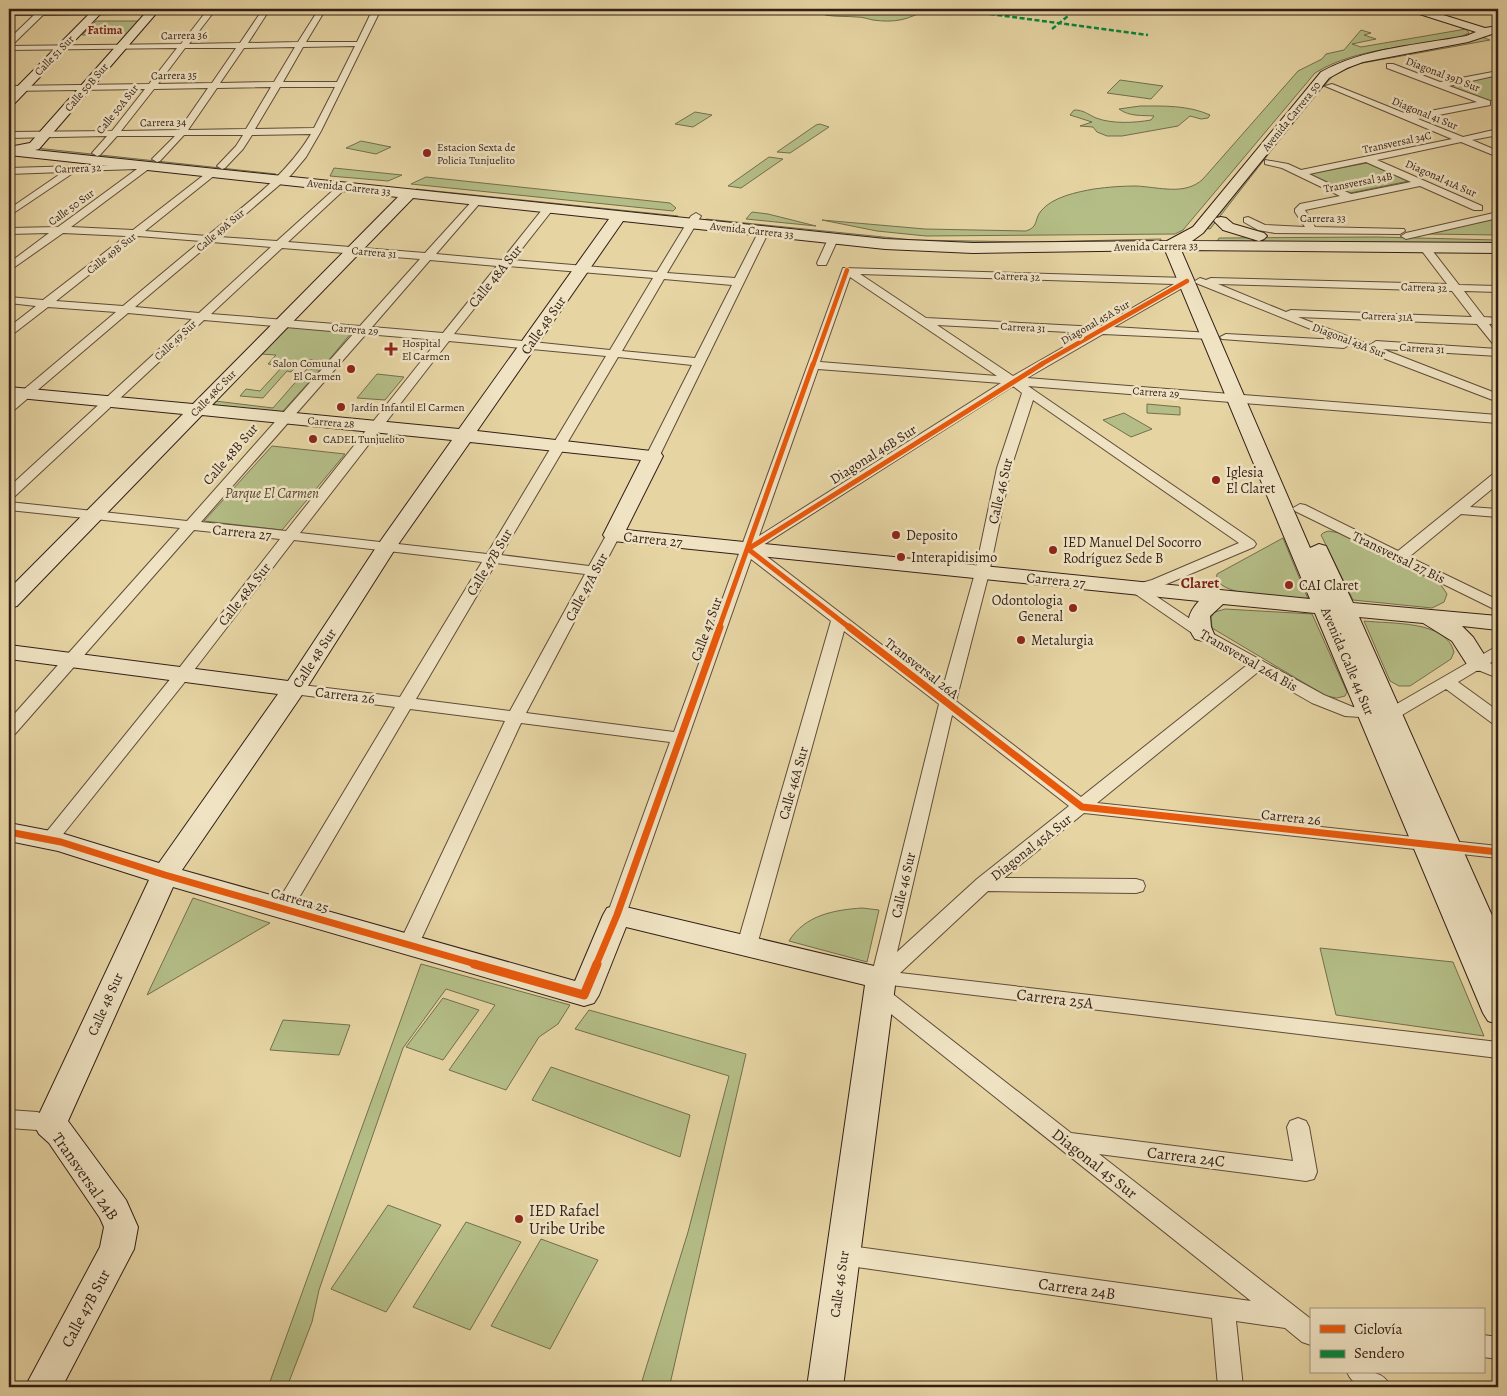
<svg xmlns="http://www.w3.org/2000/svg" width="1507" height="1396" font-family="Alegreya,serif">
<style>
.green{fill:#b4bd86;stroke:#746e4e}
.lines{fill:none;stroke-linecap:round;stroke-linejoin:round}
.street-casing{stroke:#604c39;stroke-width:2}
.secondary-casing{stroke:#331e16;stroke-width:2}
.street{fill:#efe3c3;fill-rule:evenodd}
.secondary{fill:#efe3c3;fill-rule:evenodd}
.quiet{stroke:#00873e;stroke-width:2.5;stroke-dasharray:5 2.5;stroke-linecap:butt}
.cycleway-far3-casing{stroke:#efe3c3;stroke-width:6}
.cycleway-far2-casing{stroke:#efe3c3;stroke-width:8}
.cycleway-far1-casing{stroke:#efe3c3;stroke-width:10}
.cycleway-casing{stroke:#efe3c3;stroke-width:12}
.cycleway-far3{stroke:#e8590c;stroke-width:4.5}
.cycleway-far2{stroke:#e8590c;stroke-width:5}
.cycleway-far1{stroke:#e8590c;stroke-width:7}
.cycleway{stroke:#e8590c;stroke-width:9}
.poi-dot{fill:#8f2418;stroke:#efe3c3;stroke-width:2}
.labels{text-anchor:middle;stroke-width:5;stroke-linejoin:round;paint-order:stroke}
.far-street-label{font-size:11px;fill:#331e16;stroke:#efe3c3}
.far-poi-label{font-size:11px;fill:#331e16;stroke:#efe3c3;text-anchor:start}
.far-neighbourhood-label{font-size:12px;font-weight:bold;fill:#7a1f14;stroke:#efe3c3}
.street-label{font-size:14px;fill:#331e16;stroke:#efe3c3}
.poi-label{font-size:14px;fill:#331e16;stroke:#efe3c3;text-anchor:start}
.park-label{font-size:14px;font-style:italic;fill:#534632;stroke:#efe3c3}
.neighbourhood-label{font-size:15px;font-weight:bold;fill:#7a1f14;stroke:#efe3c3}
.near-street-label{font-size:16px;fill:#331e16;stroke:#efe3c3}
.near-poi-label{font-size:16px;fill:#331e16;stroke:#efe3c3;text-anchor:start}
</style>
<rect width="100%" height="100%" fill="#e6d4a3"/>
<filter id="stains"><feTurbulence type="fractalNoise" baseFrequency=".004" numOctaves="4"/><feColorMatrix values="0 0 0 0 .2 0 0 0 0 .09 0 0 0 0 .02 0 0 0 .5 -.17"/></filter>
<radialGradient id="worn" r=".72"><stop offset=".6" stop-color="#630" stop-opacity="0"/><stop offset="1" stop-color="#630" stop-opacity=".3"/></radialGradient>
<!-- green -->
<path class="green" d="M820,9H926C909,20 894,23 873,20C868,19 863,17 857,17C847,16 836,17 825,15Z
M96,21H139L127,35H82Z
M1466,29L1469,33L1462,36C1414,48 1359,46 1315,73L1183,230L1175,234L926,236L877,231L822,220L925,229L1026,231C1039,227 1034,219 1041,211C1052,197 1077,192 1094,189C1108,187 1122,186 1136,186C1159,187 1185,196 1203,179L1298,71L1322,59L1326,54L1344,50L1361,30L1371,33L1364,35L1376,39L1352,44L1361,47Z
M1482,37L1490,40L1357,64L1333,76L1310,101L1210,229L1205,228L1324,80L1355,63Z
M1495,76L1498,77V99L1488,101L1446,85Z
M1120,80L1163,86L1151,99L1107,93Z
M1140,106C1163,106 1188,105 1210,115L1208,118L1201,119L1190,116L1178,126L1122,136H1107L1097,132L1093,127L1080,126L1092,122L1070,115L1074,110C1084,110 1087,114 1096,118C1112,124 1134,123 1151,120L1154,116C1142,115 1130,117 1119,109Z
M695,112L712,115L693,127L675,124Z
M820,124L829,127L790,153L777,152L816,125Z
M361,141L391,147L376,154L346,148Z
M36,148L276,174L273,177L30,151Z
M769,157L783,159L741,188L728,186Z
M1367,163L1409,181L1350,193L1309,174Z
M334,168L402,175L388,181L330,176Z
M426,177L670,203L676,208L673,211L411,184Z
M416,189L678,216L676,219L416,193Z
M752,212L768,214L816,226L746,219Z
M706,219L913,240L1033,242L1161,239V242L1099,245L900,243L703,222Z
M1492,219L1498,223V235L1428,234Z
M1377,237L1498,240V246L1216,243L1219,238Z
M287,327L352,332L328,361L304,359L291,372L287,371L263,398L240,396L246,389L260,391L283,366L268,364L276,355L261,354Z
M307,369L320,370L282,412L212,405L215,401L273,408Z
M377,374L404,377L385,400L357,398Z
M1147,404L1180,407V415L1147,413Z
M1124,413L1152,429L1131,437L1103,420Z
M272,446L345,454L282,530L204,521Z
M1328,531L1340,533L1441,585L1447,594L1444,602L1432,608L1353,600L1321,535L1323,533Z
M1283,538L1308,599C1293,597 1211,598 1217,574Z
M1225,609L1312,614L1347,692L1345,696L1337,698L1326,696L1212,628L1211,617L1215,612Z
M1364,621C1391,624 1446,620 1454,652L1451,659L1410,686H1399L1390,681Z
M193,898L270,923L147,995Z
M862,908L879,910L867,962L789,941C805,915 834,910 862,908Z
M1320,948L1453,962L1484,1036L1336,1015Z
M421,964L570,1005L558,1024L539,1037L506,1090L449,1070L495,1005L446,989L403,1048L319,1290L312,1322L287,1387H268Z
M443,998L479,1010L443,1060L406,1047Z
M589,1010L746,1054L670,1384L642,1381L688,1232L729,1076L575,1029Z
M283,1020L350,1025L339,1055L270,1050Z
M551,1067L690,1115L680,1157L532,1100Z
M388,1205L441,1225L386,1312L331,1289Z
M466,1222L521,1242L470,1330L413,1307Z
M541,1239L598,1260L550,1349L491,1326Z"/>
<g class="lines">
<defs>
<path id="street" d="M41,9H49L48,10L381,9L321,131L306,157L291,175L219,237L277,241L339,185L342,184L347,187L345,189L288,242L425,253L474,199L477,198L482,201L480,203L436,254L502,260L545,206L549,205L554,208L513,260L657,272L691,216L696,213L701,216L667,273L735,278L760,229L764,228L769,231L658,459L653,460L646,456L692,365L618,357L501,555L589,566L608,532H618L620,535L526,713L674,732L843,268L1187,278L1191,279L1192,281L1191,283L1114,327L1211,333L1217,336L1211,339L1103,334L1027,378L1498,415V423L1028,386L1254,541L1256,544L1254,547L1162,586L1147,590L1208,631L1324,695L1353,707L1388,709L1492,649L1498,647V658L1490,663L1498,667V678L1478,670L1458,682L1498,711V724L1492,723L1446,689L1397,718L1391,719L1345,716L1312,703L1258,672L1097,803L1498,846V858L1084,813L1004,878L1136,879L1143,881L1145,886L1143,891L1136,893L988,891L900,973L1498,1042V1058L874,983L871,978L939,704L844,631L757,945L754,950L747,952L740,950L737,945L831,621L751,559L624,920L617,922L610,920L607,915L670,742L521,723L419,944L416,949L409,951L402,949L399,944L505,721L410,709L290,913L283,915L276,913L274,908L395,707L294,694L288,692L286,689L288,686L294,684L400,697L482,562L294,540L188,678L56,843L50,845L44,843L41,839L44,835L176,672L280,539L194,530L15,734L9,735V720L180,528L9,510V502L187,521L354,333L204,320L14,497L9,498V487L192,319L128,313L13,411L9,412V402L116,312L48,307L13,334L9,335V327L36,306L9,303V297L43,300L126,236L63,233L9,271V263L49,233L9,234V228L58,227L137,169L76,171L9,216V209L63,172L9,174V168L150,164V168L71,227L133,230L209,171H215V175L145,231L207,236C246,204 285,177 311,134L252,135L243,149L225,168L222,169L217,166L236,146L243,135H184L160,161L157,162L152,159L175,136H117L100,155L97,156L92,153L107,136L9,138V132L112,131L145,89L9,91V86L149,84L177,48L9,50V46L181,44L205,13L43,15L12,45H9V39L34,15H9V11L39,10ZM372,11L357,42H306L324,12ZM261,12L240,43L189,44L213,13ZM268,12H317L298,42L248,43ZM355,46L337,82H283L303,47ZM295,47L274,82L220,83L244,48ZM185,48H236L212,83L158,84ZM271,87L246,129L188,130L217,88ZM280,87H335L314,128L255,129ZM208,88L179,130L121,131L154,89ZM138,236L201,241L123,306L56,301ZM212,242L271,247L199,313L135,307ZM282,248L420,259L360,326L211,314ZM430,260L497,266L443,333L372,327ZM508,266L653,278L610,350L454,334ZM860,274L1174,284L1099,327L926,318ZM850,277L997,376L820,362ZM664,279L732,285L695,358L622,351ZM937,325L1088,333L1013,376ZM366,334L438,340L286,531L201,522ZM449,341L606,356L487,554L300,533ZM818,369L1001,383L759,536ZM1013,386L1022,393L997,468L975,573L942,691L757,549ZM1033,400L1239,543L1152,580L1130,586L1128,589L1198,637L1247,665L1081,797L956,701L989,573L1011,468ZM496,563L585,574L510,711L416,699ZM952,715L1069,806L977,879L897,952Z
M1387,64H1393L1440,82L1498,71V75L1449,86L1490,101V105L1418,119L1463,137L1498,129V135L1472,140L1498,151V157L1461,142L1377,160L1482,206V210H1474L1420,186L1305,210L1315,227L1404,229L1405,231L1400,234L1275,233L1258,230L1244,222V218L1248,217L1265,225L1305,227L1295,212V209L1300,204L1340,196L1282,168L1265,164V160L1288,164L1301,170L1452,139L1325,86L1332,84L1409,115L1477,102L1387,68ZM1366,162L1411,182L1351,194L1309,174Z
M1498,212V218L1406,239L1401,236L1406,233Z
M833,236L838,239L827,263L826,265H818L817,263L828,239Z
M1424,244L1428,245L1459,285L1498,286V292L1464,291L1484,317L1498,318V324H1489L1498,336V346L1494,345L1477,324L1298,317L1370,345L1376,341L1498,349V356L1382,349L1498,394V402L1349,345L1344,348L1222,339L1220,337L1226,334L1338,340L1196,283L1195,281L1200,278L1206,280L1211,278L1447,284L1419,247ZM1218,284L1452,291L1472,317L1291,310L1286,312Z
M1498,473V484L1470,507L1498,509V517L1461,514L1409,557L1498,600V611L1295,511L1293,508L1300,504L1305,505L1398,551L1493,474Z
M878,985L885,988L1071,1133L1293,1161L1287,1127L1290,1121L1298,1118L1306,1121L1309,1127L1317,1172L1314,1179L1306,1181L1099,1154L1311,1319V1345L1302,1342L1285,1328L1236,1321L1243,1387H1218L1212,1318L843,1265L835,1262L831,1255L835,1248L843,1245L1251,1301L871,998L868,993L871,988Z
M9,1110L37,1112L58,1119L61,1125L58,1131L50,1134L37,1130L9,1128Z
M1483,1335L1498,1337V1359L1483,1357Z
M1347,1372C1365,1372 1382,1368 1391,1387C1373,1388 1355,1391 1347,1372Z"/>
<path id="secondary" d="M94,9H105L13,105L9,106V95Z
M149,9H160L39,149L35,150L885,239L973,243L1167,241L1193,227L1321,72C1364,48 1418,45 1466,36L1476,32L1410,11L1409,9H1424L1485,28L1498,26V32L1468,42L1363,62L1347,68L1329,78L1203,233L1192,241L1498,243V253L1181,250L1310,548L1319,544L1326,546L1353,603L1498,616V630L1462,626L1473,637L1490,664L1486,669L1478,671L1470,669L1452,641L1423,623L1359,617L1498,929V972L1494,970L1498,980V1024L1488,1021L1483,1013L1315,613L1223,604L1210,616L1211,627L1214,634L1211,639L1203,641L1195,639C1185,625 1187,614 1199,601L613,541L606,539L603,535L641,460L470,442L397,546L306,689L182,870L575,981L603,915L607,908L617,905L891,970L896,978L843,1387H807L865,985L626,927L599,995L594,1003L584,1006L173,887L68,1121L126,1200L138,1227L134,1249L62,1387H25L100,1247L104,1227L100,1218L49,1143L39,1134L34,1125L149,880L58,851L9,841V823L61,833L159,863L278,694L9,659V645L288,681L377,546L452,440L202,415L17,606L9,608V589L183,414L9,397V387L193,404L398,197L9,155V147L30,143ZM413,198L609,219L459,429L212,405ZM623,221L885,249L973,253L1165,250L1310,599L626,530L663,456L660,452L477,431Z
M1221,217L1226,218L1233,224L1264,233L1267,236L1264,239L1259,241L1223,230L1214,221L1216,218Z"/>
</defs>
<!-- street casing -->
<use href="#street" class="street-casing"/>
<!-- secondary casing -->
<use href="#secondary" class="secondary-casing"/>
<!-- street -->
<use href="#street" class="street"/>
<!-- secondary -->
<use href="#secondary" class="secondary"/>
<!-- quiet -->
<path class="quiet" d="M975,12L1148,35
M1052,29L1068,16"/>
<defs>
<path id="cycleway-far3" d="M813,365L847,270
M1040,365L1187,281"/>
<path id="cycleway-far2" d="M719,628L813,364
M850,628L748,549L1042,364"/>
<path id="cycleway-far1" d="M849,627L1082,807L1498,852
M9,832L61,842L165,875L479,965
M596,965L617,915L720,627"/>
<path id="cycleway" d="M474,964L584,995L597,964"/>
</defs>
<!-- cycleway-far3 casing -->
<use href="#cycleway-far3" class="cycleway-far3-casing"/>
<!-- cycleway-far2 casing -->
<use href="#cycleway-far2" class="cycleway-far2-casing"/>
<!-- cycleway-far1 casing -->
<use href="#cycleway-far1" class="cycleway-far1-casing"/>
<!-- cycleway casing -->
<use href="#cycleway" class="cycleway-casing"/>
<!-- cycleway-far3 -->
<use href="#cycleway-far3" class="cycleway-far3"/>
<!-- cycleway-far2 -->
<use href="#cycleway-far2" class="cycleway-far2"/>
<!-- cycleway-far1 -->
<use href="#cycleway-far1" class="cycleway-far1"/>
<!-- cycleway -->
<use href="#cycleway" class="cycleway"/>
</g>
<!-- markers -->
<g class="poi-dot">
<circle cx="427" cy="153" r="5"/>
<path d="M388.5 341.5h5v5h5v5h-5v5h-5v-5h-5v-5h5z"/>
<circle cx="351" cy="369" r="5"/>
<circle cx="341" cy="407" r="5"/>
<circle cx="313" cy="439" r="5"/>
<circle cx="1216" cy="480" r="5"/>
<circle cx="896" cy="535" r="5"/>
<circle cx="1053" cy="550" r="5"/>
<circle cx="901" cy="557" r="5"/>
<circle cx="1289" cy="585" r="5"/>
<circle cx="1073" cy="608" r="5"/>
<circle cx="1021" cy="640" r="5"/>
<circle cx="519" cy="1219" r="5"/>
</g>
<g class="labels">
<!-- far-street labels -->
<g class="far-street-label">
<text transform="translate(184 35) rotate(-1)" y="4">Carrera 36</text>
<text transform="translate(54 55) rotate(-46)" y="4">Calle 51 Sur</text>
<text transform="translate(1443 74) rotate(21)" y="4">Diagonal 39D Sur</text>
<text transform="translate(174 75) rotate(-1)" y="4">Carrera 35</text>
<text transform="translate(86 87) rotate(-49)" y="4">Calle 50B Sur</text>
<text transform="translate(117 109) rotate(-51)" y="4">Calle 50A Sur</text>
<text transform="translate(1425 113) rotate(22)" y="4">Diagonal 41 Sur</text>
<text transform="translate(1291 116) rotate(-51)" y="4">Avenida Carrera 50</text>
<text transform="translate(163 122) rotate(-1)" y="4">Carrera 34</text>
<text transform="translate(1397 142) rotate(-12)" y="4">Transversal 34C</text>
<text transform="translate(78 168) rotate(-2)" y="4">Carrera 32</text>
<text transform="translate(1441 178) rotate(24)" y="4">Diagonal 41A Sur</text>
<text transform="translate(1358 182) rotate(-11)" y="4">Transversal 34B</text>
<text transform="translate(349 187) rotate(6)" y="4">Avenida Carrera 33</text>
<text transform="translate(71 207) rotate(-36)" y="4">Calle 50 Sur</text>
<text x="1323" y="222">Carrera 33</text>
<text transform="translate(220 230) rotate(-40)" y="4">Calle 49A Sur</text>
<text transform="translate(752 230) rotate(6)" y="4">Avenida Carrera 33</text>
<text transform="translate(1156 246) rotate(-1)" y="4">Avenida Carrera 33</text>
<text transform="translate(374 252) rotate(5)" y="4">Carrera 31</text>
<text transform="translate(111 253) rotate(-38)" y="4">Calle 49B Sur</text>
<text transform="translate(1017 276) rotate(2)" y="4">Carrera 32</text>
<text transform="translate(1424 287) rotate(2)" y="4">Carrera 32</text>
<text transform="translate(1387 316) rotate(2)" y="4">Carrera 31A</text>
<text transform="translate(1095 322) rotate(-30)" y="4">Diagonal 45A Sur</text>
<text transform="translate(1023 327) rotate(3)" y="4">Carrera 31</text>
<text transform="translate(355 329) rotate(5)" y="4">Carrera 29</text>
<text transform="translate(175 340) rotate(-43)" y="4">Calle 49 Sur</text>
<text transform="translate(1349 340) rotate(21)" y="4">Diagonal 43A Sur</text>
<text transform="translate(1422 348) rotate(3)" y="4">Carrera 31</text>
<text transform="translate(1156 392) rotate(4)" y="4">Carrera 29</text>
<text transform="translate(213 393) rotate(-46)" y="4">Calle 48C Sur</text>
<text transform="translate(331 422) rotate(5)" y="4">Carrera 28</text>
</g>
<!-- far-poi labels -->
<g class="far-poi-label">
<text x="437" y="151">Estacion Sexta de<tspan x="437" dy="13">Policia Tunjuelito</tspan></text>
<text x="402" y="347">Hospital<tspan x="402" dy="13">El Carmen</tspan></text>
<text x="341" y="367" text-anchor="end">Salon Comunal<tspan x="341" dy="13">El Carmen</tspan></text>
<text x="351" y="411">Jardín Infantil El Carmen</text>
<text x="323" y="443">CADEL Tunjuelito</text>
</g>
<!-- far-neighbourhood labels -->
<g class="far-neighbourhood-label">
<text x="105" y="34">Fatima</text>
</g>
<!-- street labels -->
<g class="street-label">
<text transform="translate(495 276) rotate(-51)" y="5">Calle 48A Sur</text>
<text transform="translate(543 325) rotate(-55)" y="5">Calle 48 Sur</text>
<text transform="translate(230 454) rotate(-49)" y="5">Calle 48B Sur</text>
<text transform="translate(873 454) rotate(-32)" y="5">Diagonal 46B Sur</text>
<text transform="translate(1000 491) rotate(-77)" y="5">Calle 46 Sur</text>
<text transform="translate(242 532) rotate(6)" y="5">Carrera 27</text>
<text transform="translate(653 539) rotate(6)" y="5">Carrera 27</text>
<text transform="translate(1399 557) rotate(26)" y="5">Transversal 27 Bis</text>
<text transform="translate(489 562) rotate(-59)" y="5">Calle 47B Sur</text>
<text transform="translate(1056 580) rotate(6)" y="5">Carrera 27</text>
<text transform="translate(586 587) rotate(-62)" y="5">Calle 47A Sur</text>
<text transform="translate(244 594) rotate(-52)" y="5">Calle 48A Sur</text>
<text transform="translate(706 629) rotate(-70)" y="5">Calle 47 Sur</text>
<text transform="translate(314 658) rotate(-57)" y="5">Calle 48 Sur</text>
<text transform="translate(1249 660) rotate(30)" y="5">Transversal 26A Bis</text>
<text transform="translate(1348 661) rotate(67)" y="5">Avenida Calle 44 Sur</text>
<text transform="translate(922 668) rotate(38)" y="5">Transversal 26A</text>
<text transform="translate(345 695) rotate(7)" y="5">Carrera 26</text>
<text transform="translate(793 783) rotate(-74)" y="5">Calle 46A Sur</text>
<text transform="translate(1291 817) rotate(6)" y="5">Carrera 26</text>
<text transform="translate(1031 847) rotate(-38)" y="5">Diagonal 45A Sur</text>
<text transform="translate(903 885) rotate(-77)" y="5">Calle 46 Sur</text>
<text transform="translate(300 900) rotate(16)" y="5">Carrera 25</text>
<text transform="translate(105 1004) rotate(-66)" y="5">Calle 48 Sur</text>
<text transform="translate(839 1284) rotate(-82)" y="5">Calle 46 Sur</text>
</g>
<!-- poi labels -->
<g class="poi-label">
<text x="1226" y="477">Iglesia<tspan x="1226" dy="16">El Claret</tspan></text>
<text x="906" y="540">Deposito</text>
<text x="1063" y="547">IED Manuel Del Socorro<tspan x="1063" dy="16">Rodríguez Sede B</tspan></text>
<text x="911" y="562">Interapidisimo</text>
<text x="1299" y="590">CAI Claret</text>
<text x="1063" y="605" text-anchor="end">Odontologia<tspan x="1063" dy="16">General</tspan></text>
<text x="1031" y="645">Metalurgia</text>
</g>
<!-- park labels -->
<g class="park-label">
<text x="272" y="498">Parque El Carmen</text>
</g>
<!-- neighbourhood labels -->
<g class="neighbourhood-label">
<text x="1200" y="588">Claret</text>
</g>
<!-- near-street labels -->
<g class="near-street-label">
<text transform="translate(1055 998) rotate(7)" y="6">Carrera 25A</text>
<text transform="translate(1186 1156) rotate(7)" y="6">Carrera 24C</text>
<text transform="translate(1095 1163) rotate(38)" y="6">Diagonal 45 Sur</text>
<text transform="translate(86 1176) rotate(55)" y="6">Transversal 24B</text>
<text transform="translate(1077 1288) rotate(8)" y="6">Carrera 24B</text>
<text transform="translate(85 1308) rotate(-62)" y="6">Calle 47B Sur</text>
</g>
<!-- near-poi labels -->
<g class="near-poi-label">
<text x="529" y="1216">IED Rafael<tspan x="529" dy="18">Uribe Uribe</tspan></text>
</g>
</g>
<!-- margin -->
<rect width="1507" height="1396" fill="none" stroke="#e6d4a3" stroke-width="30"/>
<rect x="10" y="10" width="1487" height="1376" fill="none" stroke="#331e16" stroke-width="2.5"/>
<rect x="15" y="15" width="1477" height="1366" fill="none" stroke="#331e16"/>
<!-- legend -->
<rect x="1310" y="1308" width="175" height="65" fill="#efe3c3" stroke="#a4947e"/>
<rect x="1320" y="1325" width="25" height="8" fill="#e8590c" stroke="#a4947e"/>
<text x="1354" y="1334" font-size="15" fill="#331e16">Ciclovía</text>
<rect x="1320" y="1350" width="25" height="8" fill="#00873e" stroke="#a4947e"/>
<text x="1354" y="1358" font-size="15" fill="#331e16">Sendero</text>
<rect width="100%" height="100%" filter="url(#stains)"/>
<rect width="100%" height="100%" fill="url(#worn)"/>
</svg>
